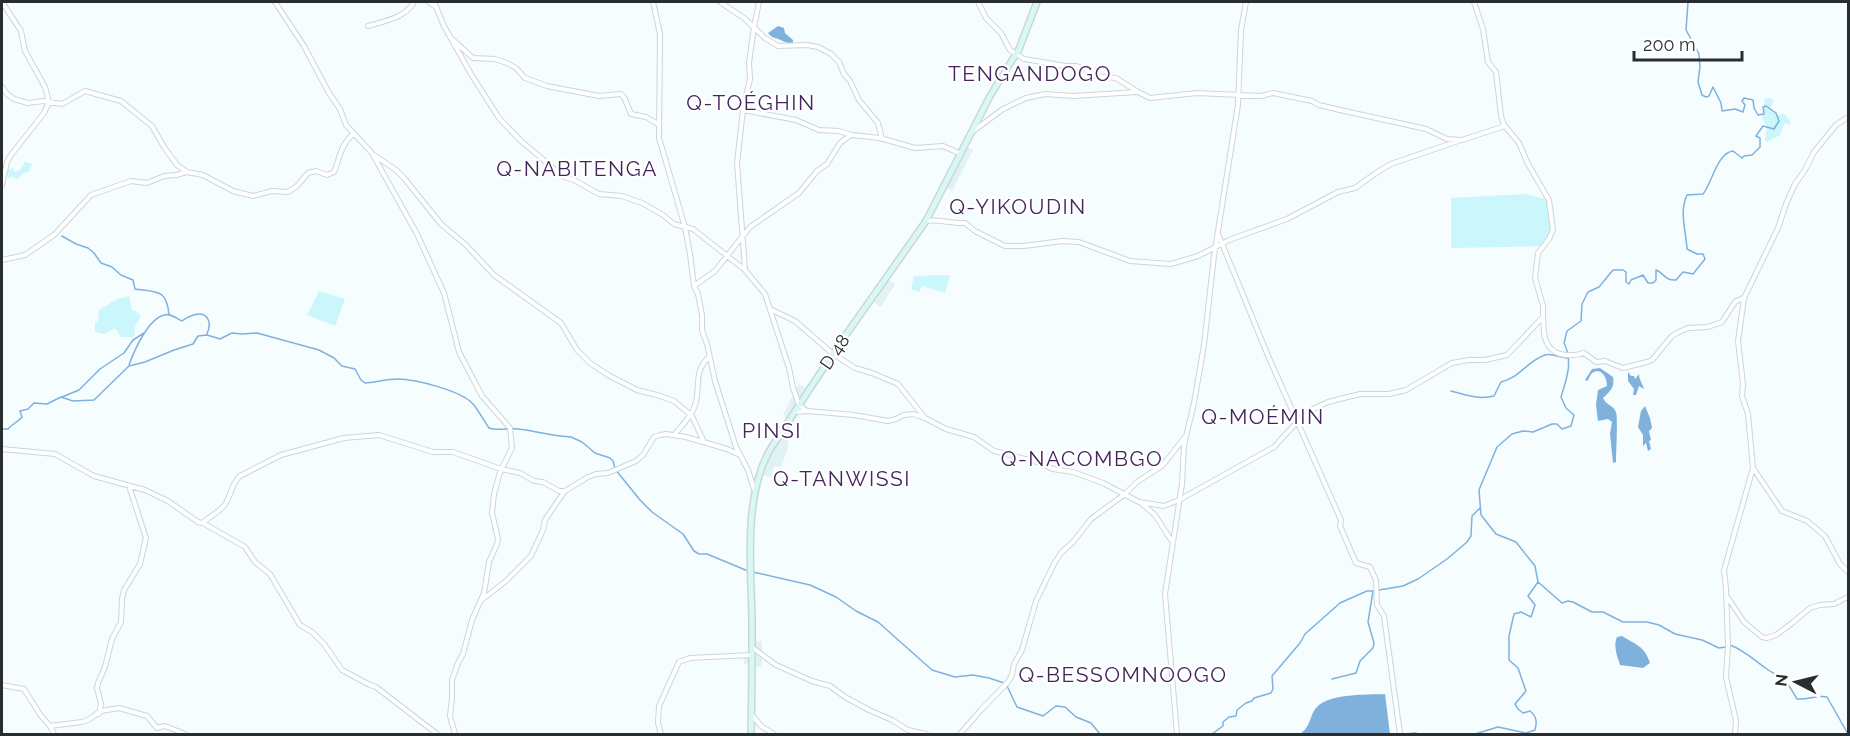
<svg xmlns="http://www.w3.org/2000/svg" width="1850" height="736" font-family="Raleway,sans-serif">
<style>
.built{fill:#e0f2f4}
.green{fill:#caf6fc}
.water{fill:#80b1dd}
.lines{fill:none;stroke-linecap:round;stroke-linejoin:round}
.stream{stroke:#80b1dd;stroke-width:1.5}
.street-casing{stroke:#cdd6d7;stroke-width:6}
.secondary-casing{stroke:#cdd6d7;stroke-width:8}
.street{stroke:#fff;stroke-width:4}
.secondary{stroke:#d7f8f4;stroke-width:5}
.labels{text-anchor:middle;stroke-width:4.5;stroke-linejoin:round;paint-order:stroke}
.street-label{font-size:18px;fill:#2a2d2e;stroke:#fff}
.quarter-label{font-size:21px;letter-spacing:1.5px;fill:#44255e;stroke:#fff}
</style>
<rect width="100%" height="100%" fill="#f5fdfe"/>
<!-- built -->
<path class="built" d="M964,146L973,150L952,191L944,187Z
M887,279L895,284L881,307L871,300Z
M799,384L809,390L790,419L783,415Z
M786,425L791,428L787,451L781,467L774,466L771,477L760,474L763,464Z
M752,641H762V667H752V665L744,664V656L752,655Z"/>
<!-- green -->
<path class="green" d="M1765,98H1770L1774,100L1770,109L1778,116L1783,113L1790,120V125L1784,123L1780,135L1767,142L1765,140L1767,126L1762,119Z
M25,162L32,164L29,172L24,173L17,179L13,177L8,178L6,171L13,168L14,172L20,170Z
M1526,194L1549,200L1553,230L1544,246L1451,248V198Z
M950,275L945,293L922,286L919,292L911,289L914,276Z
M319,291L345,299L335,326L307,315Z
M129,296L132,310L136,311L141,316L135,326V334L133,337H121L115,328L105,334L95,332V322L98,321L99,310L117,299Z"/>
<!-- water -->
<path class="water" d="M778,26L784,28L785,33L793,40V43C784,43 786,42 778,39C773,37 772,38 768,33Z
M1600,368L1613,377C1615,388 1610,391 1603,398C1606,405 1613,405 1616,412C1618,416 1616,454 1616,462L1613,463L1610,434L1612,422L1608,419L1598,421L1596,405L1598,390L1607,386C1607,378 1602,367 1592,373C1590,375 1589,379 1587,381L1585,380L1592,369Z
M1628,372L1631,376H1634L1635,379L1639,374C1639,380 1643,384 1644,389L1639,386L1636,395H1633L1634,389L1628,381Z
M1645,406L1650,418L1652,428L1649,431L1651,440L1649,441L1651,449L1648,451L1646,443L1643,446V435L1638,427L1641,411Z
M1622,636C1636,645 1644,645 1650,663L1643,668L1620,665C1617,656 1613,646 1617,637Z
M1385,694L1390,734H1300C1312,726 1309,715 1317,707C1330,693 1367,695 1385,694Z"/>
<g class="lines">
<!-- stream -->
<path class="stream" d="M62,236L76,244L88,248L94,253L101,263L112,267L121,275L133,280L135,289C157,292 167,289 169,315
M129,365C134,351 148,319 164,315C170,313 176,318 182,321C185,319 187,317 191,316C206,310 213,320 207,334
M1451,391C1467,395 1478,400 1494,396L1501,382C1521,377 1527,361 1545,355C1553,353 1560,358 1568,358
M62,397L79,390L100,369L124,353L133,340L144,333
M2,429H8C12,424 18,422 22,417L20,411L28,409L34,403L47,404L61,397L73,401L94,400L129,366L145,362L174,350L193,344L198,336L207,335L220,339L232,333L242,334L257,333L319,350L334,358L342,366L355,369L361,380L365,383C376,382 387,379 398,379C415,379 462,391 473,404C479,411 484,421 489,428C498,431 508,428 518,429C536,431 553,436 571,437L582,442L595,453L610,458L613,461L615,469L640,500L652,512L683,534L694,551L699,554H707L748,571
M753,572L810,585L836,597L856,611L878,622L932,670L955,677L973,675L989,678L1004,683
M1538,582L1562,603L1568,601L1573,602L1592,612H1603L1623,622H1647L1659,625L1675,634L1702,640L1719,648L1726,647
M1379,590L1403,586L1418,579L1447,559L1467,542L1471,536L1472,516L1480,508
M1730,645C1744,650 1755,661 1767,669C1773,674 1782,676 1787,683C1791,688 1793,693 1797,699C1808,700 1817,695 1827,697L1848,734
M1332,679L1356,673L1360,661L1373,648L1374,643L1368,622L1373,591
M1007,686L1017,707L1043,716L1056,706L1065,707L1076,717L1091,723L1100,734
M1212,734L1223,726V722L1229,717L1236,716L1237,710L1246,703L1252,701L1254,698L1271,693L1273,689L1272,676L1300,643L1305,634L1340,603L1367,591H1374
M1405,734L1416,733L1417,734
M1475,734L1498,727L1526,733L1535,730C1537,722 1537,717 1530,711L1523,713L1518,709L1515,704L1526,691L1518,668L1509,660V636L1514,614L1521,612L1531,617L1535,605L1528,596L1538,582L1535,566L1516,542L1496,534L1481,515L1479,490L1497,447L1512,434L1523,431L1533,432L1552,424H1557L1562,429L1571,426L1574,415L1566,408L1561,397C1567,378 1573,361 1564,343L1567,331L1581,321L1582,304L1588,292L1599,287L1613,270H1623L1626,272V282L1629,284L1631,280L1643,275L1648,283H1653L1656,280V270C1664,273 1665,281 1676,280L1683,272L1693,274L1705,259L1703,254H1697L1687,249C1686,231 1679,212 1687,195L1703,194C1712,183 1717,153 1733,151L1742,158L1744,156L1752,155L1760,147V138L1756,136L1763,126L1774,129L1779,121L1776,113L1766,106L1763,107L1764,114L1758,115L1754,108L1753,100L1744,98L1742,101L1745,105L1743,112L1735,109L1722,111L1721,103L1713,87L1709,96L1706,97L1702,95L1698,82L1700,67L1699,54L1686,30L1688,2"/>
<defs>
<path id="street" d="M275,2L304,46L329,93L340,109L346,125L372,153L388,182L417,234L444,293L459,352L482,396L510,428L512,448L500,472L494,494L492,513L498,539L497,544L489,562L484,593L472,620L463,654L458,663L452,680V698L450,716L455,734
M429,2L436,7
M434,2L444,26L471,74L499,118L521,141L564,177L574,180L599,194L622,196L642,203L663,215L674,224L693,229L745,270L765,294L789,368L793,388L799,405L807,411
M653,2L660,34L659,138L685,227L690,254L694,286L698,294L702,315V330L707,344L715,381L736,447L748,470L754,489
M720,2L744,18L765,38L778,46L807,45L818,47L831,54L839,62L844,74L850,81L859,100L878,123L882,139
M978,2L986,18L1001,33L1010,50L1024,59L1066,66H1076L1085,69L1095,76L1116,78L1138,92L1150,98L1197,93L1261,96L1273,93L1312,101L1319,105L1340,110L1426,129L1447,139L1462,140L1505,126
M368,26C385,21 405,18 414,2
M453,40L473,58L495,59L507,63L516,68L525,78L547,86L599,96L621,94L624,97L631,114L646,117L658,124
M2,87L7,94L14,99L28,103L43,101L62,104L85,91L121,101L152,126L164,147L177,165L187,172L203,175L233,191L253,196L272,191L288,192L297,186L308,173L316,171L327,175L334,172C340,157 341,144 354,133
M743,110L796,120L819,130L839,131L852,135L880,138L915,148L943,146L961,154
M1848,117L1836,125L1814,152L1805,170L1795,184L1786,204L1778,228L1744,298L1738,341L1743,384L1742,396L1748,414L1753,468L1782,511L1807,521L1825,536L1840,564L1848,572
M972,132L1003,109L1026,98L1045,94L1073,96L1137,92
M374,155L396,170L404,178L441,224L466,245L494,275L561,323L577,350L590,363L608,375L637,390L657,395L674,401L692,416L704,442
M2,185L7,162L11,155L44,113L49,102L45,87L25,51L21,31L2,2
M926,221C939,219 952,224 965,223L975,231L1005,246H1024L1062,241L1079,242L1130,261L1171,264L1198,256L1229,240L1287,219L1338,192L1355,188L1376,173L1391,164L1458,141
M1218,234L1269,358L1341,520L1340,526L1356,563L1370,567L1376,580L1377,605L1384,616L1400,734
M2,260L25,255L54,235L91,195L131,181L147,183L164,176L176,175L187,172
M745,269L737,163L743,110L750,79L749,63L754,27L759,2
M694,286L715,271L750,227L799,193L817,171L827,164L840,143L851,135
M770,309L795,321L833,354L855,368L872,373L898,384L925,418
M1543,317C1544,325 1543,335 1546,341C1552,357 1571,357 1584,353L1596,362L1605,361L1623,368L1647,362L1652,360L1672,336L1679,332L1688,328L1708,327L1722,322L1735,302L1743,298
M795,412L807,411L854,415L888,421L896,419L904,415L913,414L925,418L946,429L974,437L994,451L1037,462L1053,469L1073,472L1103,483L1139,502L1164,506L1179,500L1274,447L1298,421L1311,410L1328,402L1360,394H1389L1406,390L1452,363L1469,360H1485L1507,355L1543,317V306L1535,278L1538,253L1549,239L1553,230L1549,200L1528,164L1519,143L1504,125L1501,116L1496,72L1488,62L1483,29L1474,2
M675,434C683,424 693,415 696,402C700,383 694,371 709,357
M2,449L55,454L94,476L145,490L168,501L198,522L203,523C209,517 217,513 223,507C231,498 231,484 240,476L281,455L344,438L379,435L433,452H453L501,469L520,473L534,481L543,482L559,491H565L588,477L596,474L608,473L636,461L643,455L654,437L660,435L666,434L686,437L727,449L740,455
M1140,502L1155,515L1171,540
M203,523L245,547L255,562L270,574L300,625L312,632L324,644L342,670L370,685L376,687L437,734
M1728,598L1744,622L1762,637L1767,638L1776,635L1791,624L1810,608L1820,605L1834,604L1848,597
M483,599L506,581L531,556L543,530L545,520L564,492
M753,648L776,665L812,681L830,686L845,697L869,710L892,720L908,730L926,734
M2,685L24,689L41,716L50,726L82,722L88,720L101,711L119,708L147,716L157,728L165,726L185,734
M99,714L101,704L97,688L98,683L105,667L112,639L121,622L122,599L124,590L140,564L146,538L129,486
M752,715L761,726L774,734
M50,726L54,734
M661,734L658,723L659,706L679,662L690,658L752,655
M960,734L981,710L1008,682L1012,675L1014,664L1022,650L1036,601L1054,564L1061,553L1073,542L1091,519L1125,494L1137,482L1163,465L1185,437
M1177,734L1165,594L1182,484L1184,445L1194,403L1204,345L1214,256L1238,105L1241,30L1246,2
M1735,734L1736,721L1726,677L1728,646L1726,589L1724,570L1753,468"/>
<path id="secondary" d="M751,734C752,696 752,658 752,620C751,566 743,495 771,448L836,349L926,221L990,96L1019,49L1037,2"/>
</defs>
<!-- street casing -->
<use href="#street" class="street-casing"/>
<!-- secondary casing -->
<use href="#secondary" class="secondary-casing"/>
<!-- street -->
<use href="#street" class="street"/>
<!-- secondary -->
<use href="#secondary" class="secondary"/>
</g>
<g class="labels">
<!-- street labels -->
<g class="street-label">
<text transform="translate(835 352) rotate(-56)" y="6">D 48</text>
</g>
<!-- quarter labels -->
<g class="quarter-label">
<text x="1030" y="81">TENGANDOGO</text>
<text x="751" y="110">Q-TOÉGHIN</text>
<text x="577" y="176">Q-NABITENGA</text>
<text x="1018" y="214">Q-YIKOUDIN</text>
<text x="1263" y="424">Q-MOÉMIN</text>
<text x="772" y="438">PINSI</text>
<text x="1082" y="466">Q-NACOMBGO</text>
<text x="842" y="486">Q-TANWISSI</text>
<text x="1123" y="682">Q-BESSOMNOOGO</text>
</g>
</g>
<!-- border -->
<rect width="1850" height="736" fill="none" stroke="#2a2d2e" stroke-width="6"/>
<!-- north arrow -->
<g transform="translate(1796 682) rotate(277)" stroke="#ffffff" stroke-width="4.5" paint-order="stroke">
<path d="M0-4.5L10 22L0 15L-10 22Z" fill="#2a2d2e"/>
<text y="-9" font-size="16" font-weight="bold" text-anchor="middle" fill="#2a2d2e">N</text>
</g>
<!-- scale -->
<path d="M1634 51v9h108v-9" fill="none" stroke="#2a2d2e" stroke-width="3"/>
<text x="1643" y="51" font-size="18" fill="#2a2d2e" stroke="#ffffff" stroke-width="4.5" paint-order="stroke">200 m</text>
</svg>
